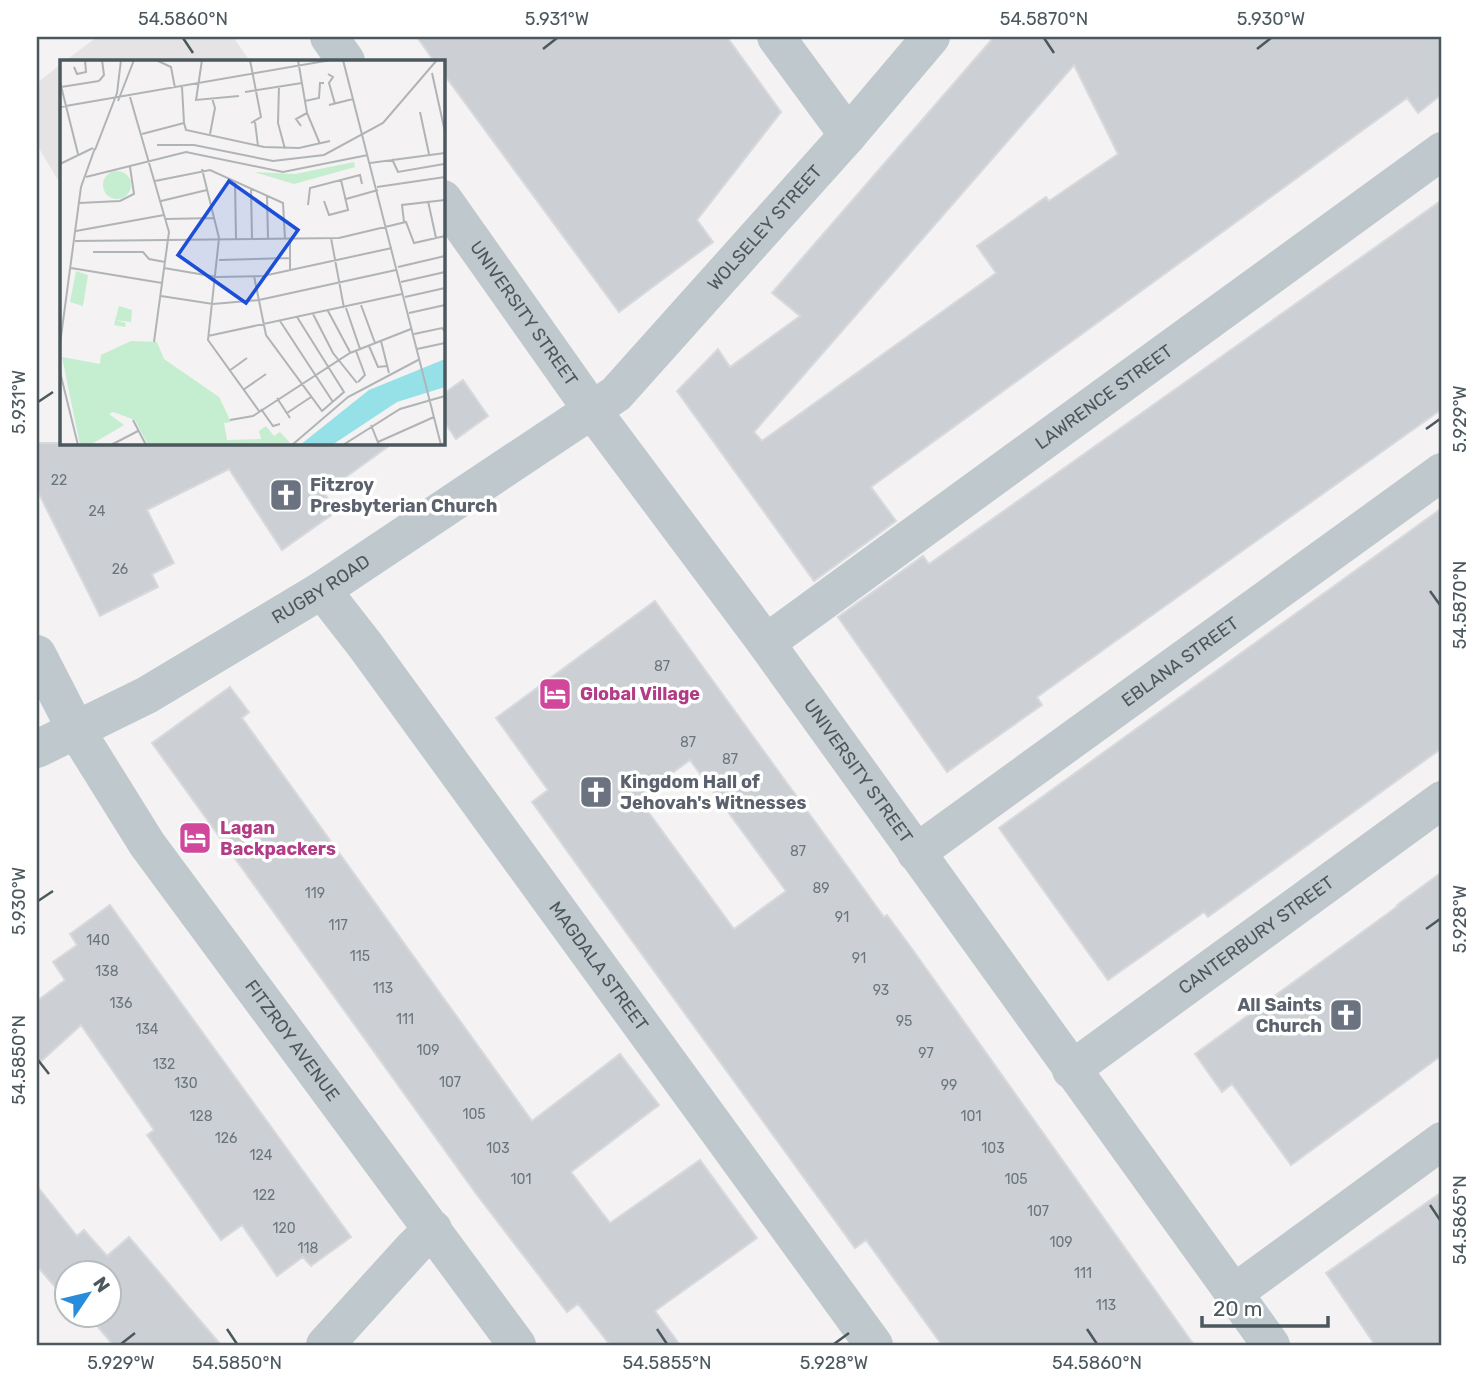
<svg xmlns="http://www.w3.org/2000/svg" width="1479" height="1382" font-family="Rubik,sans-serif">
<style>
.education{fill:#e5e3e4}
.building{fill:#ccd0d4;stroke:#d7d9dd;stroke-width:2;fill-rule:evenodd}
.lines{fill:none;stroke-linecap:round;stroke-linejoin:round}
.minor{stroke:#bfc8cd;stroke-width:38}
.ticks{fill:none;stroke:#4b585e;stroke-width:2.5}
.labels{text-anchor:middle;stroke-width:7;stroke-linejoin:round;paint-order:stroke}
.number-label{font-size:14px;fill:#6b767c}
.street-label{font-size:18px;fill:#4b585e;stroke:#fff}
.worship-label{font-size:18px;font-weight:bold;fill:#5b616d;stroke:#fff;text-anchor:start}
.hotel-label{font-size:18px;font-weight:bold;fill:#b23c85;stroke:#fff;text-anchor:start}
.inset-road{fill:none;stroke:#b0b4b7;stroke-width:2}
.view{fill:#1d4ed8;fill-opacity:0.15;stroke:#1d4ed8;stroke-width:3.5}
.inset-edge{fill:none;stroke:#4b585e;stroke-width:3.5}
.neatline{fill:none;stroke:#4b585e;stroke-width:2.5}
.ticks-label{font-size:18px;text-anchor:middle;fill:#4b585e}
</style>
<rect width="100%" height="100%" fill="#f4f2f2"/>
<!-- education -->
<path class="education" d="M97,37H233L250,61H65Z
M61,64V185L37,145V83Z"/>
<!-- building -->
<path class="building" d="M417,37H727L781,112L697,220L713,242L619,312L443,73V61H434Z
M994,37H1442V94L1418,113L1407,98L871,487L896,521L814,581L677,391L718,349L730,367L800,316L772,293ZM1074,65L1118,154L1049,201L1046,197L977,246L996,273L762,441L754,432Z
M1442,200V409L1037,697L1042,705L947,772L838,617L923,556L929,564Z
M463,380L488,416L456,439L443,420V394Z
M37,443H393L324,493L337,511L282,550L229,469L147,510L174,563L152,574L158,587L100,616L37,490Z
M1442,508V748L1208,917L1204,912L1108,980L999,828Z
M655,601L884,917L887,915L910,946L1194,1345H942L866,1240L855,1248L580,869L532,802L548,790L496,718ZM690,760L786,891L734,929L638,798Z
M230,687L249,712L242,718L532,1121L620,1054L659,1105L571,1172L610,1223L700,1160L757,1238L655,1311L680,1345H610L578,1304L567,1312L477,1195L152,743Z
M1442,872V1055L1291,1165L1232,1084L1222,1092L1195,1054L1398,906L1397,905Z
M110,905L351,1237L311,1266L303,1257L277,1276L242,1225L221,1240L147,1135L154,1130L81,1025L37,1065V1001L65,980L53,962L77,945L70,934Z
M37,1186L77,1236L84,1230L107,1256L129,1237L221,1345H113L88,1315H108V1273H66V1293L63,1296L37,1266Z
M1442,1192V1345H1375L1326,1273Z"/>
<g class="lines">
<!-- minor -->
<g class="minor">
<path d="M329,37L346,61"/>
<path d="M776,37L848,135"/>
<path id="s1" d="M443,199L592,410L766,643L1271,1345"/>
<path id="s2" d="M322,590L365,645L874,1345"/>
<path id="s3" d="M766,643L1442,151"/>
<path id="s4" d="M37,654L76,730L147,844L517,1345"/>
<path id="s5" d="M37,749L147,695L322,590L616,394L848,135L931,37"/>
<path id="s6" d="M916,853L1442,472"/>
<path id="s7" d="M1071,1070L1442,800"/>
<path d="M1234,1293L1442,1141"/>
<path d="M325,1345L414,1247L433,1229"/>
</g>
</g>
<!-- ticks -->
<path class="ticks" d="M183,38L193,53M1044,38L1054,53M543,49L557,38M1257,49L1271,38M38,402L53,392M1426,429L1440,419M1430,591L1440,605M38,901L53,891M1426,929L1440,919M38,1060L49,1074M1430,1205L1440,1220M227,1329L237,1344M657,1329L667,1344M1087,1329L1097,1344M121,1344L135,1333M834,1344L849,1333"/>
<!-- icons -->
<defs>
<symbol id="church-square" viewBox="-11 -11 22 22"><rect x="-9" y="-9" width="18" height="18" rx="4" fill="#6b7280" stroke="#fff"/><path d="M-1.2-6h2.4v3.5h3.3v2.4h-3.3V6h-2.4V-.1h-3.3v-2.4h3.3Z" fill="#fff"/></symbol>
<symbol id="hotel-square" viewBox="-11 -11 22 22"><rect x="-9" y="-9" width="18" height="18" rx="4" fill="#d1479c" stroke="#fff"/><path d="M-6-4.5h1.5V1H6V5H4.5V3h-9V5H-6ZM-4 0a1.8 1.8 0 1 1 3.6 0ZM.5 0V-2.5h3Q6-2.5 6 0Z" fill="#fff"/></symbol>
</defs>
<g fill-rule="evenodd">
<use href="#church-square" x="267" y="476" width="38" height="38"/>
<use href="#hotel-square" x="536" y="675" width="38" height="38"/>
<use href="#church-square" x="577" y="773" width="38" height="38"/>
<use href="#hotel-square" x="176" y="819" width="38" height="38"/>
<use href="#church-square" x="1327" y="996" width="38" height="38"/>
</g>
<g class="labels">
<!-- number labels -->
<g class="number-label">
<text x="59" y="485">22</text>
<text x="97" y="516">24</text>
<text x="120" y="574">26</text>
<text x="662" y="671">87</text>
<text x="688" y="747">87</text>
<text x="730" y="764">87</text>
<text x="798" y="856">87</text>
<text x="821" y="893">89</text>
<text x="315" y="898">119</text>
<text x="842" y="922">91</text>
<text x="338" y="930">117</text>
<text x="98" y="945">140</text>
<text x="360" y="961">115</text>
<text x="859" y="963">91</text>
<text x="107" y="976">138</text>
<text x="383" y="993">113</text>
<text x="881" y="995">93</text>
<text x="121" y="1008">136</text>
<text x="405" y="1024">111</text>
<text x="904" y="1026">95</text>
<text x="147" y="1034">134</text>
<text x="428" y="1055">109</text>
<text x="926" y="1058">97</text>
<text x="164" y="1069">132</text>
<text x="450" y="1087">107</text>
<text x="186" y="1088">130</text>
<text x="949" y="1090">99</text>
<text x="474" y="1119">105</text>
<text x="201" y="1121">128</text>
<text x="971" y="1121">101</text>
<text x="226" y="1143">126</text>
<text x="498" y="1153">103</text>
<text x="993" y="1153">103</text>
<text x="261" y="1160">124</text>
<text x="521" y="1184">101</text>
<text x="1016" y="1184">105</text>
<text x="264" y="1200">122</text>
<text x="1038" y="1216">107</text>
<text x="284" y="1233">120</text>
<text x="1061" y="1247">109</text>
<text x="308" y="1253">118</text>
<text x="1083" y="1278">111</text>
<text x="1106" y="1310">113</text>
</g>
<!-- street labels -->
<g class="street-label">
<text dy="6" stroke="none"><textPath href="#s5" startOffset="903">WOLSELEY STREET</textPath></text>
<text dy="6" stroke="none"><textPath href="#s1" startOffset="140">UNIVERSITY STREET</textPath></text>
<text dy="6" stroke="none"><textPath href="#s3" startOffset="418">LAWRENCE STREET</textPath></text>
<text dy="6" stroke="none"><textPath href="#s5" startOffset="326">RUGBY ROAD</textPath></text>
<text dy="6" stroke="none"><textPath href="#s6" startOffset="326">EBLANA STREET</textPath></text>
<text dy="6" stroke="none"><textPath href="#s1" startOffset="707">UNIVERSITY STREET</textPath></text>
<text dy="6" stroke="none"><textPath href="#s7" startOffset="229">CANTERBURY STREET</textPath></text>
<text dy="6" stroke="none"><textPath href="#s2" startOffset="467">MAGDALA STREET</textPath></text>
<text dy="6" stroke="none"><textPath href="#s4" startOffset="464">FITZROY AVENUE</textPath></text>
</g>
<!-- worship labels -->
<g class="worship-label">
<text x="310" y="491">Fitzroy<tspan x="310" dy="21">Presbyterian Church</tspan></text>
<text x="620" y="788">Kingdom Hall of<tspan x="620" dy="21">Jehovah's Witnesses</tspan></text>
<text x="1322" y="1011" text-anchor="end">All Saints<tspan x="1322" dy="21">Church</tspan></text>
</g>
<!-- hotel labels -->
<g class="hotel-label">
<text x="580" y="700">Global Village</text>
<text x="220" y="834">Lagan<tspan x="220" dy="21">Backpackers</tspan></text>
</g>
</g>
<!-- overview -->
<g transform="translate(60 60)">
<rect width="385" height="385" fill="#f4f2f2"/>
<path d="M294,102L295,107L234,124L194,112L235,114ZM43 125a14 14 0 1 1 28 0a14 14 0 1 1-28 0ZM16,211L28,215L23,246L10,242ZM59,246L72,250L71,262L55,260L66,263L65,267L54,265ZM71,281L97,282L104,299L159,337L171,362L164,363L167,380L201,379L199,371L206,366L214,376L220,372L230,383L88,385L75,360L53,352L49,354L64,365L30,385H20L2,297L40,304L41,295Z" fill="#c5edcf"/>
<path d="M385,299V327L337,342L272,385H240L309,330Z" fill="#95e1e7"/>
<path class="inset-road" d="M96,0L111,7L115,28M142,0L136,40L179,36M190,0L201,57L191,63M238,0L247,53L260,84M283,0L381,385M14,7L17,14L26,12L25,0M372,13L385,72M268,14L273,17L269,23L275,44M39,21L44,15L42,0M0,22L18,94M219,26L218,63L225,89M1,27L39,21M122,27L124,63M185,32L242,23M70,37L109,172L94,282M58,41L74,0M245,41L259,38L260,23H264M269,45L293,39M0,47L271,0M360,52L369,94M195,62L198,86M124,63L126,70L204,87L239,88L270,81M241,66L236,59L247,53M82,74L124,63M150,74L155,48L152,38M97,85H134L213,101L264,95L323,63L377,0M35,90L57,33L61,0M332,99L338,112L384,104M310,103L385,93M0,104L33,88M142,109L159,178L148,280L199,351M26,117L126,92L223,112L308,95M95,121L150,110L223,143L225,179M175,121L176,179M317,127L385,117M191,128L192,179M207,136L208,179M286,139L318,130M101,141L147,130M264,141L269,155L288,150L281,120M368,141L376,178M19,143L60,141L74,134L70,107M248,145L250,128L300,115L302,124M106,159L154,158M344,162L342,145L385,140M16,171L104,155M271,178L284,248M230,179V211M15,181L279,178L346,162L354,183L385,176M33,192H83L89,199L105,202M159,200L230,198M338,207L385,196M11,208L102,223M104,208L157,217L203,216L332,188M194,216L206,275L262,351L284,332L237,257M341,222L385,212M101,236L153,244L199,240L336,210M345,237L385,228M301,245L315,283M286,248L300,289M268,251L290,292M349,253L385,245M253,254L273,293L297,323M220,261L273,342M354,274L382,268L385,272M148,276L342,234M321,281L329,313M0,284L21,127L35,88M309,286L318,307L327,306M357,289L385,283M296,291L305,315L298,322M169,311L187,298M0,312L18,385M183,330L206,314M217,338L230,358M201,349L213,366L220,364M227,353L251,337M73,360L86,385M170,360L193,356L290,293L351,269M311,365L319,385M318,382L374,357M51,385L78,371M232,385L288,337L360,299M283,385L340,349L385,336"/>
<path class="view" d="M169,121L238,170L186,243L118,195Z"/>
<rect width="385" height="385" class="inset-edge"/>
</g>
<!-- border -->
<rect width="1479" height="1382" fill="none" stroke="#ffffff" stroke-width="77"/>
<!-- north arrow -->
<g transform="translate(88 1294) rotate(55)"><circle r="33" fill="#ffffff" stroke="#b7bcbf" stroke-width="2"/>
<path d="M0-5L12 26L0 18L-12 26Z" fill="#278cda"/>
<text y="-10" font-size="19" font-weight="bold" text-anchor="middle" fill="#4b585e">N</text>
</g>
<!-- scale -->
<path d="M1202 1316v10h126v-10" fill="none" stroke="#4b585e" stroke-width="3.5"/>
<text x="1213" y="1316" font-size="21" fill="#4b585e" stroke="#ffffff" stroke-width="5" paint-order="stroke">20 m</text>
<rect x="38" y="38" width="1402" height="1306" class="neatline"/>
<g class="ticks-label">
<text x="183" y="25">54.5860°N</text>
<text x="557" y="25">5.931°W</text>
<text x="1044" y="25">54.5870°N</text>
<text x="1271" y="25">5.930°W</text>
<text transform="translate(19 402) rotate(-90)" y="6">5.931°W</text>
<text transform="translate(1460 419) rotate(-90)" y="6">5.929°W</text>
<text transform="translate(1460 605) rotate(-90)" y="6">54.5870°N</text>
<text transform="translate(19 901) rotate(-90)" y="6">5.930°W</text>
<text transform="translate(1460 919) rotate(-90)" y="6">5.928°W</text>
<text transform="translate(19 1060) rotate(-90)" y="6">54.5850°N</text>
<text transform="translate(1460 1220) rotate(-90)" y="6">54.5865°N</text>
<text x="121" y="1369">5.929°W</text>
<text x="237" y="1369">54.5850°N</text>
<text x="667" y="1369">54.5855°N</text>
<text x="834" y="1369">5.928°W</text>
<text x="1097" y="1369">54.5860°N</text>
</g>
</svg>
